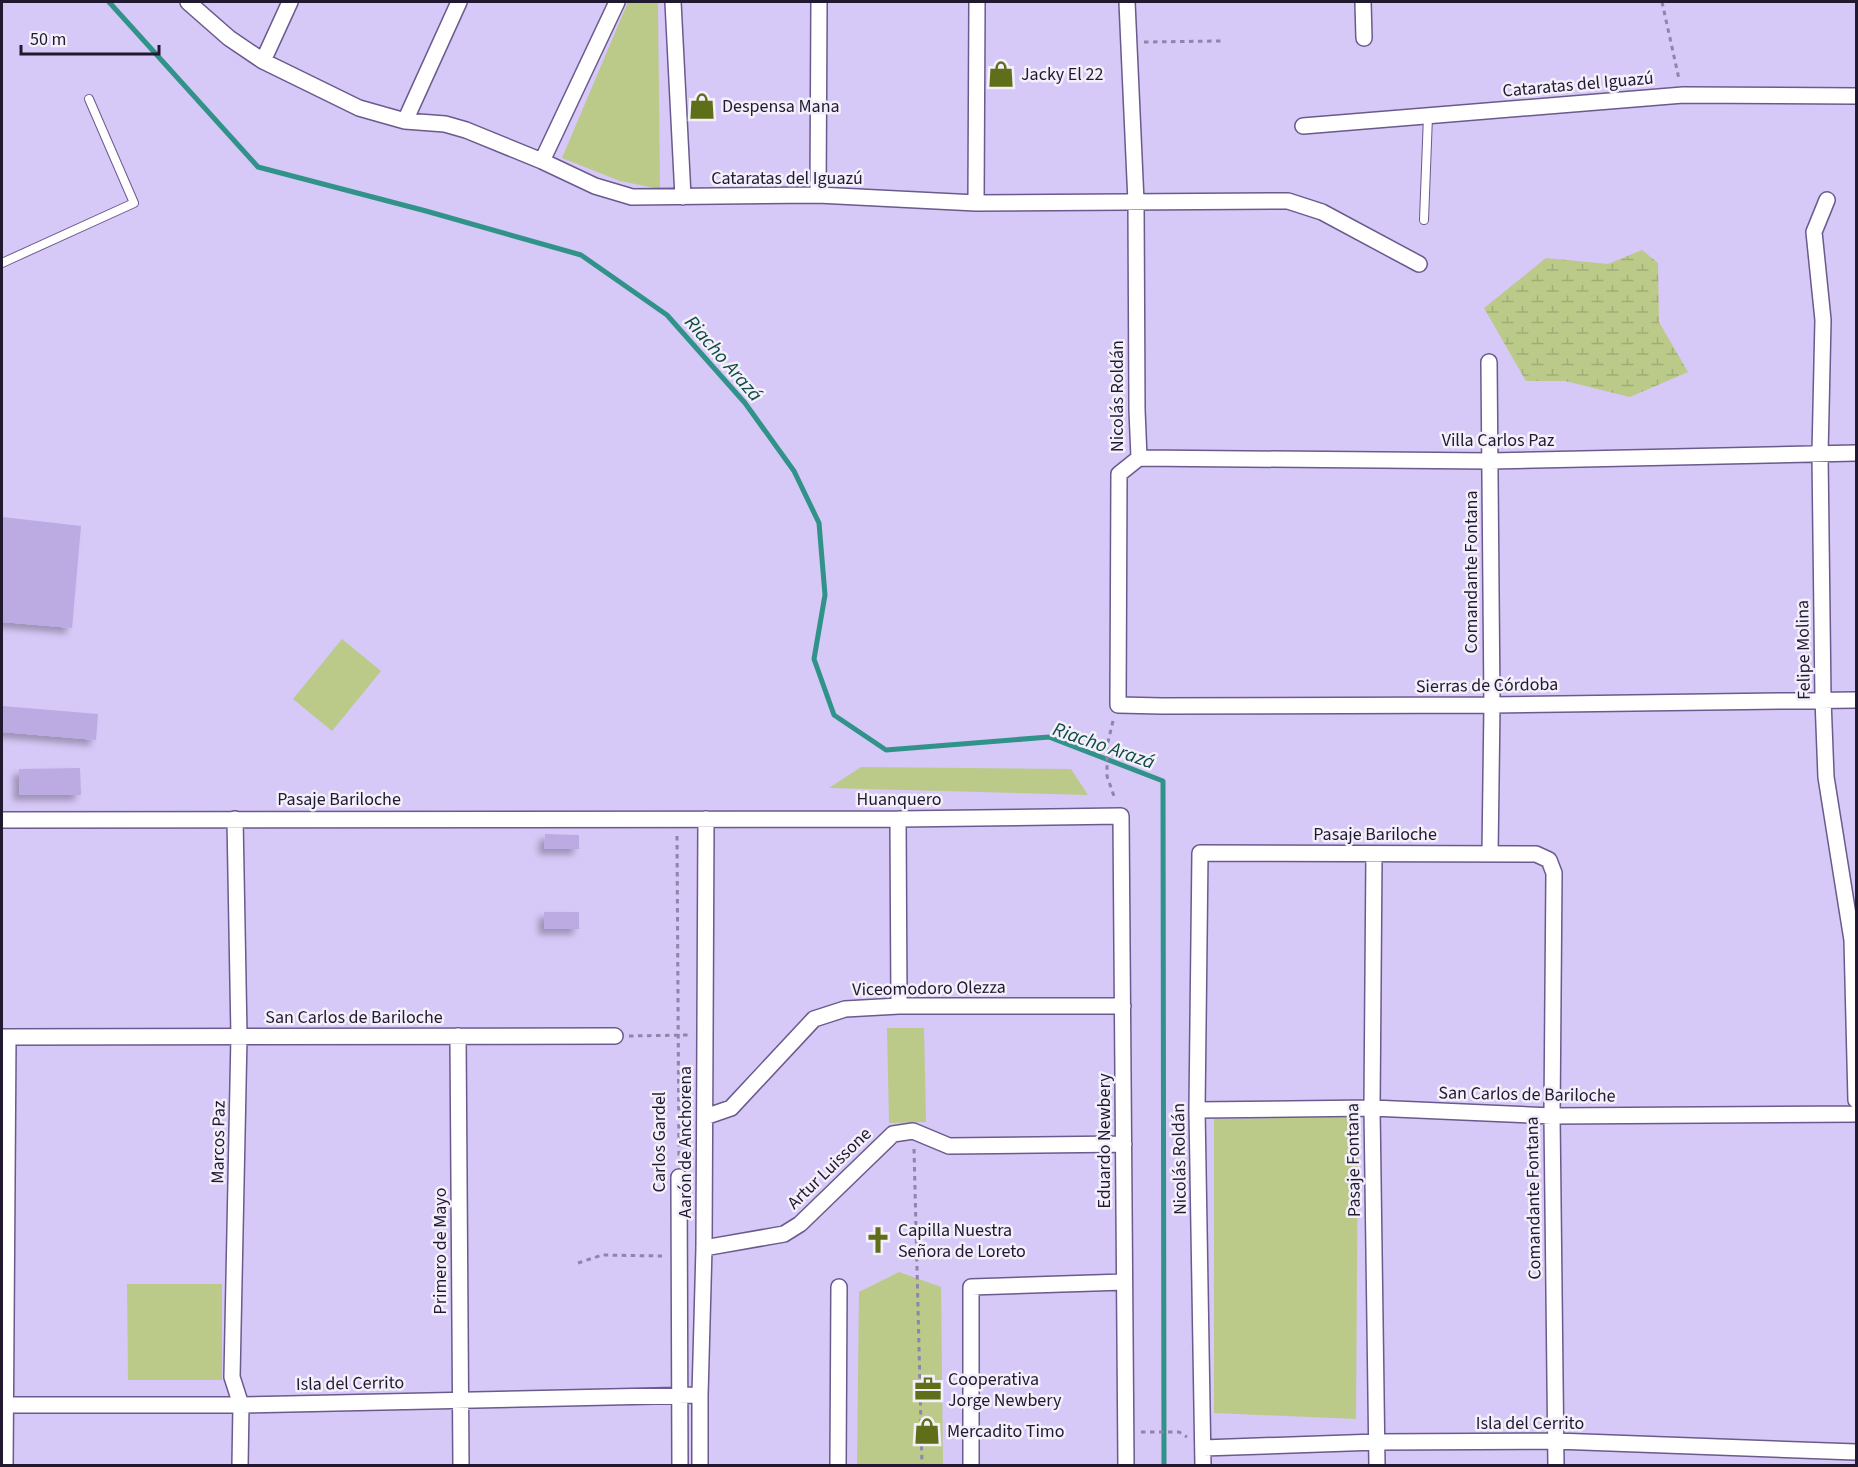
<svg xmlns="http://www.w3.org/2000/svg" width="1858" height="1467" font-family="'Source Sans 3',sans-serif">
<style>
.wetland{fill:url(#wetland-marsh)}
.park{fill:#bbca89}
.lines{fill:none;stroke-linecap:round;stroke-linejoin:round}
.stream{stroke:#309288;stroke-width:5}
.building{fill:#bcaae3;filter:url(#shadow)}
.service-casing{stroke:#6b5a8d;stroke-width:10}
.minor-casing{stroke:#6b5a8d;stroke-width:18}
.path{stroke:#8f84a9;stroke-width:3;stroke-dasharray:4.5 4.5;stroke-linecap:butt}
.service{stroke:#fff;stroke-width:8}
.minor{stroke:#fff;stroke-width:15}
.labels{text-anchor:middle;stroke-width:5;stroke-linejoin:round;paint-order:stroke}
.poi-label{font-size:18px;fill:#21192f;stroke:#f3effb;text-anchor:start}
.street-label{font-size:18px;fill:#21192f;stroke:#f3effb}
.water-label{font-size:20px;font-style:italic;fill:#0e4b41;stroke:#f3effb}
</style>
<defs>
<pattern id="wetland-marsh" width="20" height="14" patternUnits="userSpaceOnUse" patternTransform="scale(1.5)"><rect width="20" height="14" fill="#bbca89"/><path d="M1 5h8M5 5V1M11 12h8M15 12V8" fill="none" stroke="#a0ad77"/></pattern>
<filter id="shadow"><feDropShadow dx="-5.5" dy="5.5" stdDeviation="3" flood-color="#0004"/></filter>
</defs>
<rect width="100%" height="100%" fill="#d6c8f7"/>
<!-- wetland -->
<path class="wetland" d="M1642,250L1658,263L1659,322L1688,372L1630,397L1565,381H1526L1484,308L1546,258L1608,264Z"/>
<!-- park -->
<path class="park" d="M628,2H658L660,189L620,181L562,158Z
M342,639L381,671L332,731L293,699Z
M861,767L1071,769L1088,795L829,788Z
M887,1028H924L926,1122L889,1123Z
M1358,1117L1356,1419L1214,1413V1119Z
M899,1272L941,1287L943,1465H857L859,1292Z
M127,1284H222V1380H128Z"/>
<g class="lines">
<!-- stream -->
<path class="stream" d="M109,2L258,167L426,211L581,255L667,315L745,403L794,471L819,523L825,595L814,659L834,715L886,750L1049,737L1163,781L1164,1466"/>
</g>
<!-- building -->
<path class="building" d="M2,517L81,526L72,628L2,622Z
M2,706L98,714L96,740L2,732Z
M80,768L81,795H19V769Z
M545,834L579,835V849H544Z
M544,912H579V929H544Z"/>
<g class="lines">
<defs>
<path id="service" d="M1424,220L1428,116
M2,263L134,203L89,99"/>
<path id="minor" d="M188,2L229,38L263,61L359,108L405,121L445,124L466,130L542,161L595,186L632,197L818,195L976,203L1288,201L1322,212L1419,264
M673,2L683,197
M1127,2L1136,202L1137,410L1139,458L1119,474L1118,705L1162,706L1492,705L1856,700
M1363,2L1364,38
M263,61L290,2
M405,121L459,2
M1303,126L1683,95L1856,96
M542,161L617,2
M818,195L819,2
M1827,200L1814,232L1823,320L1820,454L1823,699L1826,777L1852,940L1856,1100
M976,203L977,2
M1489,362L1492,705L1490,854
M1139,458L1490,461L1856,453
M235,819L239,1036L232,1377L241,1405L240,1466
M898,819L899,1006
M2,820L898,819L1121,816L1126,1466
M1374,854L1372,1108L1377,1466
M458,1036L461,1466
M2,1037L615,1036
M1197,1110L1372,1108L1552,1116L1856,1114
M705,1117L731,1108L814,1019L845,1009L899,1006H1123
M679,1177L680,1466
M704,1248L784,1234L800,1224L893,1134L913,1131L949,1146L1124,1144
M2,1405H241L700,1395
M1203,1448L1377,1442L1556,1441L1856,1452
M5,1466L8,1037
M700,1466V1395L704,1248L706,819
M838,1466L839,1287
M971,1466V1287L1124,1282
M1203,1466L1197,1110L1200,853L1536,854L1549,860L1554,873L1552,1116L1556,1466"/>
</defs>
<!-- service casing -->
<use href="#service" class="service-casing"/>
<!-- minor casing -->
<use href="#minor" class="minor-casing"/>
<!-- path -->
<path class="path" d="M1662,2L1679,79
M1144,42L1221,41
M1113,721L1107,746V776L1115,799
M677,836L679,1163
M629,1036L689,1035
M914,1149L922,1466
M578,1263L602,1255L662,1256
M1141,1432H1179L1187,1437"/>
<!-- service -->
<use href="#service" class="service"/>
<!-- minor -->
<use href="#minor" class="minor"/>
</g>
<!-- icons -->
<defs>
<symbol id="shop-bare" viewBox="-9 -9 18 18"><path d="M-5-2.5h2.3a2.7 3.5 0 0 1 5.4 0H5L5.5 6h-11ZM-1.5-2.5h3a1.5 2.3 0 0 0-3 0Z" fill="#5f6e18" stroke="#f3effb" stroke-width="2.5" paint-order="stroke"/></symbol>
<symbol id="church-bare" viewBox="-9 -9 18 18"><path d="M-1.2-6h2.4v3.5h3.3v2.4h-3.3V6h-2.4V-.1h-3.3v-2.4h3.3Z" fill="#5f6e18" stroke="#f3effb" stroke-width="2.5" paint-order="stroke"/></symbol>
<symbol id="office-bare" viewBox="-9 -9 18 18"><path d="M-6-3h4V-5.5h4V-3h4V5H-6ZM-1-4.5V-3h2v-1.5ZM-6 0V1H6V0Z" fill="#5f6e18" stroke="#f3effb" stroke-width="2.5" paint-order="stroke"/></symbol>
</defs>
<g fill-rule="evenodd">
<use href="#shop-bare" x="982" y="55" width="38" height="38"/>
<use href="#shop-bare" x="683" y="87" width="38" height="38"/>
<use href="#church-bare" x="859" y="1221" width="38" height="38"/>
<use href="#office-bare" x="909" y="1370" width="38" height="38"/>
<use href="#shop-bare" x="908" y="1412" width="38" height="38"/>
</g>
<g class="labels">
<!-- poi labels -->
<g class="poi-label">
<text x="1021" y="80">Jacky El 22</text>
<text x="722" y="112">Despensa Mana</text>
<text x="898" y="1236">Capilla Nuestra<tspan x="898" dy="21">Señora de Loreto</tspan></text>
<text x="948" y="1385">Cooperativa<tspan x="948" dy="21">Jorge Newbery</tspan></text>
<text x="947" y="1437">Mercadito Timo</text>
</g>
<!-- street labels -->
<g class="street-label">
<text transform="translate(1578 84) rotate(-5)" y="6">Cataratas del Iguazú</text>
<text x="787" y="184">Cataratas del Iguazú</text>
<text transform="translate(1117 396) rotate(-90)" y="6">Nicolás Roldán</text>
<text x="1498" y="446">Villa Carlos Paz</text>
<text transform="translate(1471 572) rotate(-90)" y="6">Comandante Fontana</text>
<text transform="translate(1803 650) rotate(-91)" y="6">Felipe Molina</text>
<text transform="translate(1487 685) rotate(-1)" y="6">Sierras de Córdoba</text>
<text x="339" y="805">Pasaje Bariloche</text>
<text x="899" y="805">Huanquero</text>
<text x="1375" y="840">Pasaje Bariloche</text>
<text transform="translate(929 988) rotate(-1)" y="6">Viceomodoro Olezza</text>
<text x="354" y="1023">San Carlos de Bariloche</text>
<text transform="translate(1527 1094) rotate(1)" y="6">San Carlos de Bariloche</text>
<text transform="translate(1104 1141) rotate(-90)" y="6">Eduardo Newbery</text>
<text transform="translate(218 1142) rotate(-89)" y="6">Marcos Paz</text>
<text transform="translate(659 1142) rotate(-90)" y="6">Carlos Gardel</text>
<text transform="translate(685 1142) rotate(-90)" y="6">Aarón de Anchorena</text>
<text transform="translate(1179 1159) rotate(-91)" y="6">Nicolás Roldán</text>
<text transform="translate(1353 1160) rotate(-91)" y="6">Pasaje Fontana</text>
<text transform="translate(829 1168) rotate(-44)" y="6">Artur Luissone</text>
<text transform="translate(1533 1198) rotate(-91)" y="6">Comandante Fontana</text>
<text transform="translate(440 1251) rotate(-90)" y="6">Primero de Mayo</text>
<text transform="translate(350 1383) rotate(-1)" y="6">Isla del Cerrito</text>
<text x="1530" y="1429">Isla del Cerrito</text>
</g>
<!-- water labels -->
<g class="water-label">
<text transform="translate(724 358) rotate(49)" y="7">Riacho Arazá</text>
<text transform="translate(1104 745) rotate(19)" y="7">Riacho Arazá</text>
</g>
</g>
<!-- border -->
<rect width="1858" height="1467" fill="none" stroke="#21192f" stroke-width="6"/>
<!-- scale -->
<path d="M21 45v9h138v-9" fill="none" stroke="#21192f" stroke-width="3"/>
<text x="30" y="45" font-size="18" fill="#21192f" stroke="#f3effb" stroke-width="4.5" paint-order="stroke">50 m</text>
</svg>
